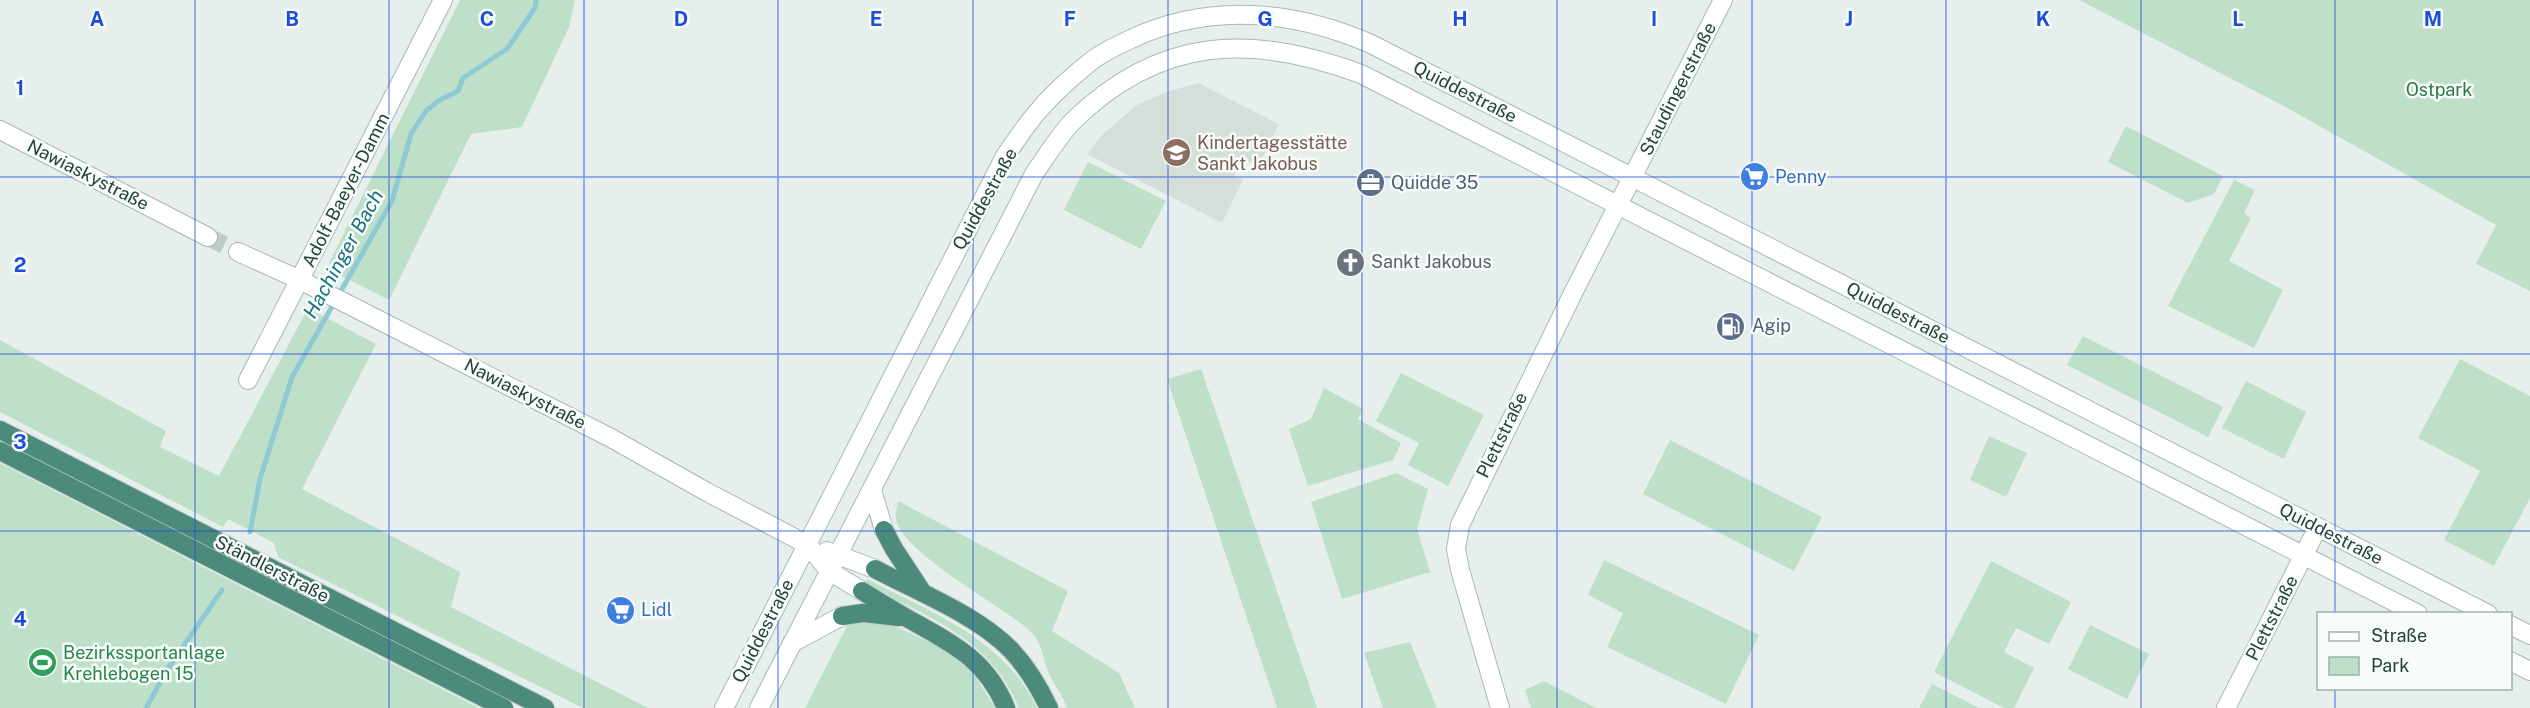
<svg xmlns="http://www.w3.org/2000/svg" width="2530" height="708" font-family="'Public Sans',sans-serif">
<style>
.built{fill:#d4dfda}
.green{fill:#bfe0c8}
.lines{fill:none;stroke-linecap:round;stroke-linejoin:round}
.stream{stroke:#8ec9d4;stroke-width:5}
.minor-tunnel{stroke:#bfccc8;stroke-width:18;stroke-dasharray:18 9;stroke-linecap:butt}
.minor-casing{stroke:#a8b8b2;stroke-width:20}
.secondary-casing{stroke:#a4bbb3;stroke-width:20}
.trunk-casing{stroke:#c2cac8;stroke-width:20}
.minor{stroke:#fff;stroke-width:18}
.secondary{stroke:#fff;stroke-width:18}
.trunk{stroke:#4c8a7c;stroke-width:18}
.grid{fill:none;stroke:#1d4ed8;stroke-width:1.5;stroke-opacity:0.55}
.labels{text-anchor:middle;stroke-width:5;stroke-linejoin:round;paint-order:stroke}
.street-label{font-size:18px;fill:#24423a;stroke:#f7fbf9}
.park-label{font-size:18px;fill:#2d7a4b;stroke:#f7fbf9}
.education-label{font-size:18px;fill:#785e54;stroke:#f7fbf9;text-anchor:start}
.shop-label{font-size:18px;fill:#366cbe;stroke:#f7fbf9;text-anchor:start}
.service-label{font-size:18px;fill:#4e5e75;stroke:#f7fbf9;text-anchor:start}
.worship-label{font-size:18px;fill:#5b616d;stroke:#f7fbf9;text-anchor:start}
.leisure-label{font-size:18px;fill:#27864d;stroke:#f7fbf9;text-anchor:start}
.water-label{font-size:20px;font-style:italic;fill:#1c6f80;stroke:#f7fbf9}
.grid-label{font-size:20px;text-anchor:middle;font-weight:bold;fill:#1d4ed8;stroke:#f7fbf9;stroke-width:5;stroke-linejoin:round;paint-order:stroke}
</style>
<rect width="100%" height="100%" fill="#e6efeb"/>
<!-- built -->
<path class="built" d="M1198,83L1279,124L1258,166L1243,159L1234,176L1243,180L1222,223L1087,154L1103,134L1137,105L1166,92Z"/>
<!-- green -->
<path class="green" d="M460,0H575L569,27L522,127L471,134L389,300L334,272L329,263Z
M2079,0H2530V291L2476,264L2496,225L2280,104Z
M2126,126L2223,176L2214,194L2188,203L2108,162Z
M1088,162L1166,201L1141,249L1064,210Z
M2234,180L2255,190L2244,213L2251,218L2229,261L2283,290L2254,348L2168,306Z
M308,308L376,344L302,489L460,572L451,607L648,708H583L278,557L274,543L228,519L223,527L0,412V340L166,431L160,447L219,476Z
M2083,336L2223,407L2208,437L2067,365Z
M2460,359L2530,396V498L2494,566L2444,540L2480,471L2418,438Z
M1201,369L1317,708H1277L1167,379Z
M1401,373L1484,415L1448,486L1408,465L1419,443L1376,421Z
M2246,381L2306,412L2284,459L2222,428Z
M1324,388L1363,409L1358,419L1401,443L1393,460L1308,486L1289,429L1311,419Z
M1989,436L2027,453L2006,497L1970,480Z
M1670,440L1822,517L1794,571L1643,494Z
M0,463L479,708H0Z
M1396,473L1428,489L1417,529L1430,572L1342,599L1311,502Z
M898,501L1068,591L1052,631L1119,673L1135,708H1067C1063,695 1053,684 1048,671C1042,655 1042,642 1029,630C1000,604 903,554 896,519C895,514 897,506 898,501Z
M1604,560L1759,635L1726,704L1607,647L1623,613L1588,595Z
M1991,561L2071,602L2049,644L2016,628L2004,652L2034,668L2014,708H2004L1934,672Z
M867,579C929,611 1005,639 1037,708H1019C991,638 926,616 864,584Z
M850,620L888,623L942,648L973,673L995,708H805Z
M2090,625L2149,654L2127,699L2068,669Z
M1410,642L1437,708H1383L1364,653Z
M1544,681L1596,708H1531L1525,690Z
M1932,684L1979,708H1919Z"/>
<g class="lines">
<!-- stream -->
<path class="stream" d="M250,532L260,479L292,377L392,201L411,134L426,111L438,101L458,91L463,78L507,49L535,8L536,0
M146,708L167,670L222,590"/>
<!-- minor-tunnel -->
<path class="minor-tunnel" d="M208,237L238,252"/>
<defs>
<path id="minor" d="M0,130L208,237
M238,252L300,280L611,438L707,492L808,545
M248,380L443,0
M1500,708L1460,570L1456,549L1460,525L1573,293L1723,0
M2226,708L2318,527"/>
<path id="secondary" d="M872,490L884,530
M808,545L829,571L862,591
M827,551L875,569
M2510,625L2530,635
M792,643L842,616
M2510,661L2530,671
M724,708L1005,156C1016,141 1027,123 1040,109C1054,92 1073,76 1090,62C1101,53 1116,46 1129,40C1208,2 1293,10 1371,44L2488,614
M759,708L1034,174C1046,157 1058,137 1072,122C1159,36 1251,33 1361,74L2418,614"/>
<path id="trunk" d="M0,430L545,708
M0,451L504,708
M884,530L894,549L923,593
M875,569C918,592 977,615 1011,650C1027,667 1039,687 1049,708
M862,591C876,600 891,609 905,617C949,642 986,658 1006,708
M842,616L863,613L899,617"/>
</defs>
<!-- minor casing -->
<use href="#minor" class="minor-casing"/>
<!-- secondary casing -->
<use href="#secondary" class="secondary-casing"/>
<!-- trunk casing -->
<use href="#trunk" class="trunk-casing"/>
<!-- minor -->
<use href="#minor" class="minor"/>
<!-- secondary -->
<use href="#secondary" class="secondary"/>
<!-- trunk -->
<use href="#trunk" class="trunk"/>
</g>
<!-- grid -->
<path class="grid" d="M195,0V708M389,0V708M584,0V708M778,0V708M973,0V708M1168,0V708M1362,0V708M1557,0V708M1752,0V708M1946,0V708M2141,0V708M2335,0V614M0,177H2530M0,354H2530M0,531H2530M2335,688V708"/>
<!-- icons -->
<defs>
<symbol id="school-disc" viewBox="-11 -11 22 22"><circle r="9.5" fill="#8d6e63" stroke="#f7fbf9"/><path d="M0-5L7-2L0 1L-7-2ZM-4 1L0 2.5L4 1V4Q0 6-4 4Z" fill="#fff"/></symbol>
<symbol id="supermarket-disc" viewBox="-11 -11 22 22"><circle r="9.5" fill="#3f7fe0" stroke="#f7fbf9"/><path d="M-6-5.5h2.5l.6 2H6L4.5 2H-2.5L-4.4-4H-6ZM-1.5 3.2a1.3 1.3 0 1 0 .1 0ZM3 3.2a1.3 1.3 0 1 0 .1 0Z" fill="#fff"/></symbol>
<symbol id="office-disc" viewBox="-11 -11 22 22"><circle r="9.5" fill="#5c6f8a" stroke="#f7fbf9"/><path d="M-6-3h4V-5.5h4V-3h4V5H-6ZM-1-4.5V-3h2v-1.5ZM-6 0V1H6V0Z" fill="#fff"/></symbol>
<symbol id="church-disc" viewBox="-11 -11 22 22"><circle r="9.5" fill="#6b7280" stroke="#f7fbf9"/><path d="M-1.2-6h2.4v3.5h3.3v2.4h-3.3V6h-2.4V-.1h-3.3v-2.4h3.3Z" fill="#fff"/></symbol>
<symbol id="fuel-disc" viewBox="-11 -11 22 22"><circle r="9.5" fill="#5c6f8a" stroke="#f7fbf9"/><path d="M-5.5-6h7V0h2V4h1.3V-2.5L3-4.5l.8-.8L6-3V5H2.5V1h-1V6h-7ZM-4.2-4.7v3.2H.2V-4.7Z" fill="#fff"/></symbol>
<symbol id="stadium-disc" viewBox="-11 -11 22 22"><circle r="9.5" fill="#2e9e5b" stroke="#f7fbf9"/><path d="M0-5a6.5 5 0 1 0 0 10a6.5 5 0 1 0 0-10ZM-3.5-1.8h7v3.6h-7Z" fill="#fff"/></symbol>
</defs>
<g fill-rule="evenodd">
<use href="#school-disc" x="1160" y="136" width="33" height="33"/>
<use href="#supermarket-disc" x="1738" y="160" width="33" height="33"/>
<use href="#office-disc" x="1354" y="166" width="33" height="33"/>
<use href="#church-disc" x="1334" y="246" width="33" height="33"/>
<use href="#fuel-disc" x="1714" y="310" width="33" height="33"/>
<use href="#supermarket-disc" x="604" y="594" width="33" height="33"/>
<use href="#stadium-disc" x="26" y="646" width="33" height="33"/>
</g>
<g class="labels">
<!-- street labels -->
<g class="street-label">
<text transform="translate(1678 89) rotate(-63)" y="6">Staudingerstraße</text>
<text transform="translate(1465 92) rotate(27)" y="6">Quiddestraße</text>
<text transform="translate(88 175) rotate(27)" y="6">Nawiaskystraße</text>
<text transform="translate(346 190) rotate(-63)" y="6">Adolf-Baeyer-Damm</text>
<text transform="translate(985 199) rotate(-61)" y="6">Quiddestraße</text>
<text transform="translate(1898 313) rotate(27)" y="6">Quiddestraße</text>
<text transform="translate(525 394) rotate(27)" y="6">Nawiaskystraße</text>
<text transform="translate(1502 435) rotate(-64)" y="6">Plettstraße</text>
<text transform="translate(2331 534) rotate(27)" y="6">Quiddestraße</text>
<text transform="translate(272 569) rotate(27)" y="6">Ständlerstraße</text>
<text transform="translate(2272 618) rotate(-63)" y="6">Plettstraße</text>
<text transform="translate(763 631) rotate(-63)" y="6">Quiddestraße</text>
</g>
<!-- park labels -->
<g class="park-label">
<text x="2439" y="96">Ostpark</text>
</g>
<!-- education labels -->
<g class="education-label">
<text x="1197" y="149">Kindertagesstätte<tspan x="1197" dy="21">Sankt Jakobus</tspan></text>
</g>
<!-- shop labels -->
<g class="shop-label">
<text x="1775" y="183">Penny</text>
<text x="641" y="616">Lidl</text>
</g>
<!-- service labels -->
<g class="service-label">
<text x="1391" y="189">Quidde 35</text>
<text x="1752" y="332">Agip</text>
</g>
<!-- worship labels -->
<g class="worship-label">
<text x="1371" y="268">Sankt Jakobus</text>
</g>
<!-- leisure labels -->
<g class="leisure-label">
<text x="63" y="659">Bezirkssportanlage<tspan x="63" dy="21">Krehlebogen 15</tspan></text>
</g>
<!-- water labels -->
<g class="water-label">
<text transform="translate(343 254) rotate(-61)" y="7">Hachinger Bach</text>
</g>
</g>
<g class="grid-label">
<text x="97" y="26">A</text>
<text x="292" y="26">B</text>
<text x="487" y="26">C</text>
<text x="681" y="26">D</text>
<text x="876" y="26">E</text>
<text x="1070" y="26">F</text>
<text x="1265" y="26">G</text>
<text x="1460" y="26">H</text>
<text x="1654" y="26">I</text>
<text x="1849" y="26">J</text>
<text x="2043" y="26">K</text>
<text x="2238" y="26">L</text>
<text x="2433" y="26">M</text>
<text x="20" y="95">1</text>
<text x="20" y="272">2</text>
<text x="20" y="449">3</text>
<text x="20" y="626">4</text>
</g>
<!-- legend -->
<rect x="2317" y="612" width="195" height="78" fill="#f7fbf9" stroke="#a3b1ad" stroke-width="1.5"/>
<rect x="2329" y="632" width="30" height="9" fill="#ffffff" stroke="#a3b1ad" stroke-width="1.5"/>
<text x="2371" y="642" font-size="18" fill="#24423a">Straße</text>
<rect x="2329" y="657" width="30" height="18" fill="#bfe0c8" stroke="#a3b1ad" stroke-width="1.5"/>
<text x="2371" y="672" font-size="18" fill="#24423a">Park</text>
</svg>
